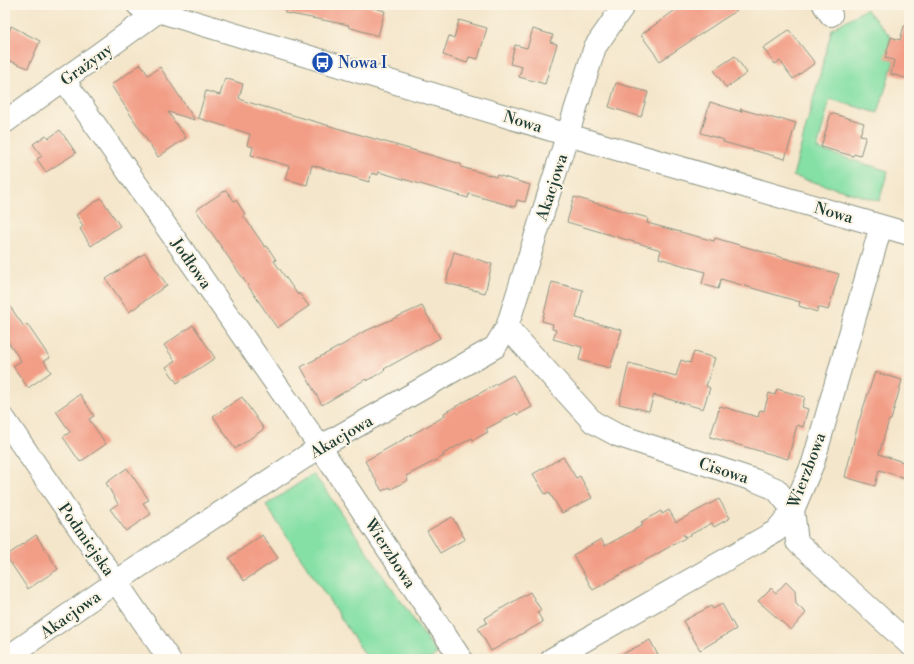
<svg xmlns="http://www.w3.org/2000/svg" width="914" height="664" font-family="'Libre Bodoni',serif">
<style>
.green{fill:#85e0a6;stroke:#528e6d}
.building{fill:#f29e87}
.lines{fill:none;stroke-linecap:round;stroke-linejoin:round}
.minor-casing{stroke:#8a9280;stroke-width:24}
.minor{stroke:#fff;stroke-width:22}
.labels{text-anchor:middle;stroke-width:4;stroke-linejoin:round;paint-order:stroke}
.transit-label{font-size:16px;fill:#164399;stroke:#fcf5e5;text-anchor:start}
.street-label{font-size:16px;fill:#1f3d34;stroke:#fcf5e5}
</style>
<rect width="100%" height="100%" fill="#fcf5e5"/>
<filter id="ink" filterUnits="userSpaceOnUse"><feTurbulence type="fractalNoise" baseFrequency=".025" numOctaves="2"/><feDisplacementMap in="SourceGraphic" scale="8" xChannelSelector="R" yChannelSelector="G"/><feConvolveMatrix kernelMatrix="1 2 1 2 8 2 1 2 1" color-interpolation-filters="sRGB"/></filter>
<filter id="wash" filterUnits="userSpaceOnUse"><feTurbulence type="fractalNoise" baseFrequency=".012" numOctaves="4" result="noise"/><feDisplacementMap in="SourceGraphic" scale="16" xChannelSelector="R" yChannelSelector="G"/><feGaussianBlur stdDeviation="0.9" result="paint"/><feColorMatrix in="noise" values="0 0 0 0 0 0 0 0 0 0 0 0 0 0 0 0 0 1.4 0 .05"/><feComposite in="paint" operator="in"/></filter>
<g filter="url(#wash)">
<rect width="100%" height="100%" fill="#f4e6cb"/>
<!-- green -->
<path class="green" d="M866,9L891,37L886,58L894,60L878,113L830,99L817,149L888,171L879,201L793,176L832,29Z
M313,474L324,488L437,654L430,659H368L266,505Z"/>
<g id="blocks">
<!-- building -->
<path class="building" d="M286,5H364L385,11L378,36L348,27L349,25L285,13Z
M682,5H745L660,61L641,35Z
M459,20L487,28L478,59L469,57L467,63L443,55L449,36L454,38Z
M11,26L40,41L28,68L5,59V27L10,29Z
M904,26H909V79L891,74L894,60L885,58L891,37L900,40Z
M533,29L553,35L550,42L557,44L545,84L519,77L522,67L510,64L515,45L527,48Z
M789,30L815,63L793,79L780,61L775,64L763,48Z
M735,56L747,73L726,88L714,70Z
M141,64L148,75L160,67L195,120L168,112L186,138L158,157L111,85Z
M225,78L243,84L239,98L244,101L461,164V167L496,177L497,175L530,185L525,202L517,200L515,207L469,194L468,198L379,172L378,175L372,173L369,182L312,165L307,185L285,179L289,166L251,155L253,147L247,145L250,134L198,118L206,91L220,95Z
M616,83L648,92L641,117L609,107Z
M710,102L742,112L740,109L780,120V118L796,123L785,159L723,142L724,140L701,133Z
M831,113L864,123L860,135L866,136L860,156L854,154L853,156L821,147Z
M60,130L76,153L46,172L37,159L42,156L33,144L46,135L49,138Z
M226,190L234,201L236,200L245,214L243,215L265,247L267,246L276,260L274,261L298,295L299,293L309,306L277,328L196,210Z
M574,197L648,218L647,223L714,241L715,238L839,274L828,310L818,307L817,312L799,306L800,302L721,279L718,289L702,284L705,272L659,258L661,250L567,222Z
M101,198L120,226L91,246L80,229L83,226L76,215Z
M454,252L492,264L485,293L446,283Z
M145,253L167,285L129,312L106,279Z
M552,282L583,290L576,318L622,330L610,368L579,360L582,347L553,339L556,330L552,329L553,324L542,321Z
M5,299L24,327L27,324L50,358L44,361L51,372L28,388L13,366L21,361L5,337Z
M422,306L440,338L384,369L385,370L367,381L366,379L322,405L301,367L346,343L361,333Z
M193,325L215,358L177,383L166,367L175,361L164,345Z
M694,352L715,358L706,386L710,388L703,409L654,395L649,411L619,404L629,363L676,376L681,360L690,363Z
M875,372L902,380L891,420H889L879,454L909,464L905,478L879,470L875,486L845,477L858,424Z
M513,375L532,407L517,415L516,413L486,429L488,432L473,440L472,438L443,454L444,456L406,476L408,480L391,489L390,487L382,491L365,461L445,416L444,413Z
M777,389L805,397L802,407L808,409L803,427L797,425L788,459L710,437L720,406L758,417L760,410L764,411L769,393L775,395Z
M80,394L94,416L89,419L106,444L80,462L63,437L70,432L56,411Z
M242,397L264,429L235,449L213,416Z
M563,457L576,478L580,476L592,498L562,513L549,492L545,494L533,474Z
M127,468L149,500L143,503L151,514L126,531L110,509L118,504L106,483Z
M719,499L730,518L714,527L712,523L686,537L683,534L685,538L593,590L573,555L601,539L605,546L643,525L641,522L661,511L662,514L669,510L676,522Z
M452,517L465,539L440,553L427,531Z
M36,535L58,569L28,589L6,556Z
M262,535L278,558L244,581L229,558Z
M786,582L795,591L796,604L806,613L791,630L758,601L771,588L776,593Z
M530,592L541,610L537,612L543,622L491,651L478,628L487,623L485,618Z
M722,604L736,629L700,650L683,621L711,606L713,609Z
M650,640L660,659H613Z"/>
</g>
</g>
<g filter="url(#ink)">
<use href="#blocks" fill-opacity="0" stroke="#8a9280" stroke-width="1"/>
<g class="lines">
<defs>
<path id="minor" d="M138,5L568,135L909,234
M824,5L831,15
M64,80L320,447L461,659
M5,122L167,5
M507,327L593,422L617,435L754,480L776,489L793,510L797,542L909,644
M5,420L169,659
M5,659L117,581L320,447L495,347L507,327L595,47L624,5
M552,659L776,531L793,510L813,463L881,226"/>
</defs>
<!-- minor casing -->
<use href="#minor" class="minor-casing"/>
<!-- minor -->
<use href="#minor" class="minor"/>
</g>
</g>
<!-- icons -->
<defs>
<symbol id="bus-disc" viewBox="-11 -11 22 22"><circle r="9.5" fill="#1a4fb4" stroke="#fcf5e5"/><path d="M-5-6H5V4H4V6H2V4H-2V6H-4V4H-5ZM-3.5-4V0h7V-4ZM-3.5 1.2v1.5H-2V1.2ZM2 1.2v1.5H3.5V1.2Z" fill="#fff"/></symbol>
</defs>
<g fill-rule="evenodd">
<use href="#bus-disc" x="310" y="50" width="25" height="25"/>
</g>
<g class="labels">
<!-- transit labels -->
<g class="transit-label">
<text x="338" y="68">Nowa I</text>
</g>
<!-- street labels -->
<g class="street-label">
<text transform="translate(86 64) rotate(-36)" y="6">Grażyny</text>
<text transform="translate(523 121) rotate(17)" y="6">Nowa</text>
<text transform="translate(551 187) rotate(-72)" y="6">Akacjowa</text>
<text transform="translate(834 212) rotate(16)" y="6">Nowa</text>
<text transform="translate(192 263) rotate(55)" y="6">Jodłowa</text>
<text transform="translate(341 436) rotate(-30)" y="6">Akacjowa</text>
<text transform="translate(724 470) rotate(18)" y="6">Cisowa</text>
<text transform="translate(806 470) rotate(-69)" y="6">Wierzbowa</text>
<text transform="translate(87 539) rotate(55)" y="6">Podmiejska</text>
<text transform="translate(391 553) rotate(57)" y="6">Wierzbowa</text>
<text transform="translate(70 614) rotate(-35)" y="6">Akacjowa</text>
</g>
</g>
<!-- margin -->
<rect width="914" height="664" fill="none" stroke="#fcf5e5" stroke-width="20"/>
</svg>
